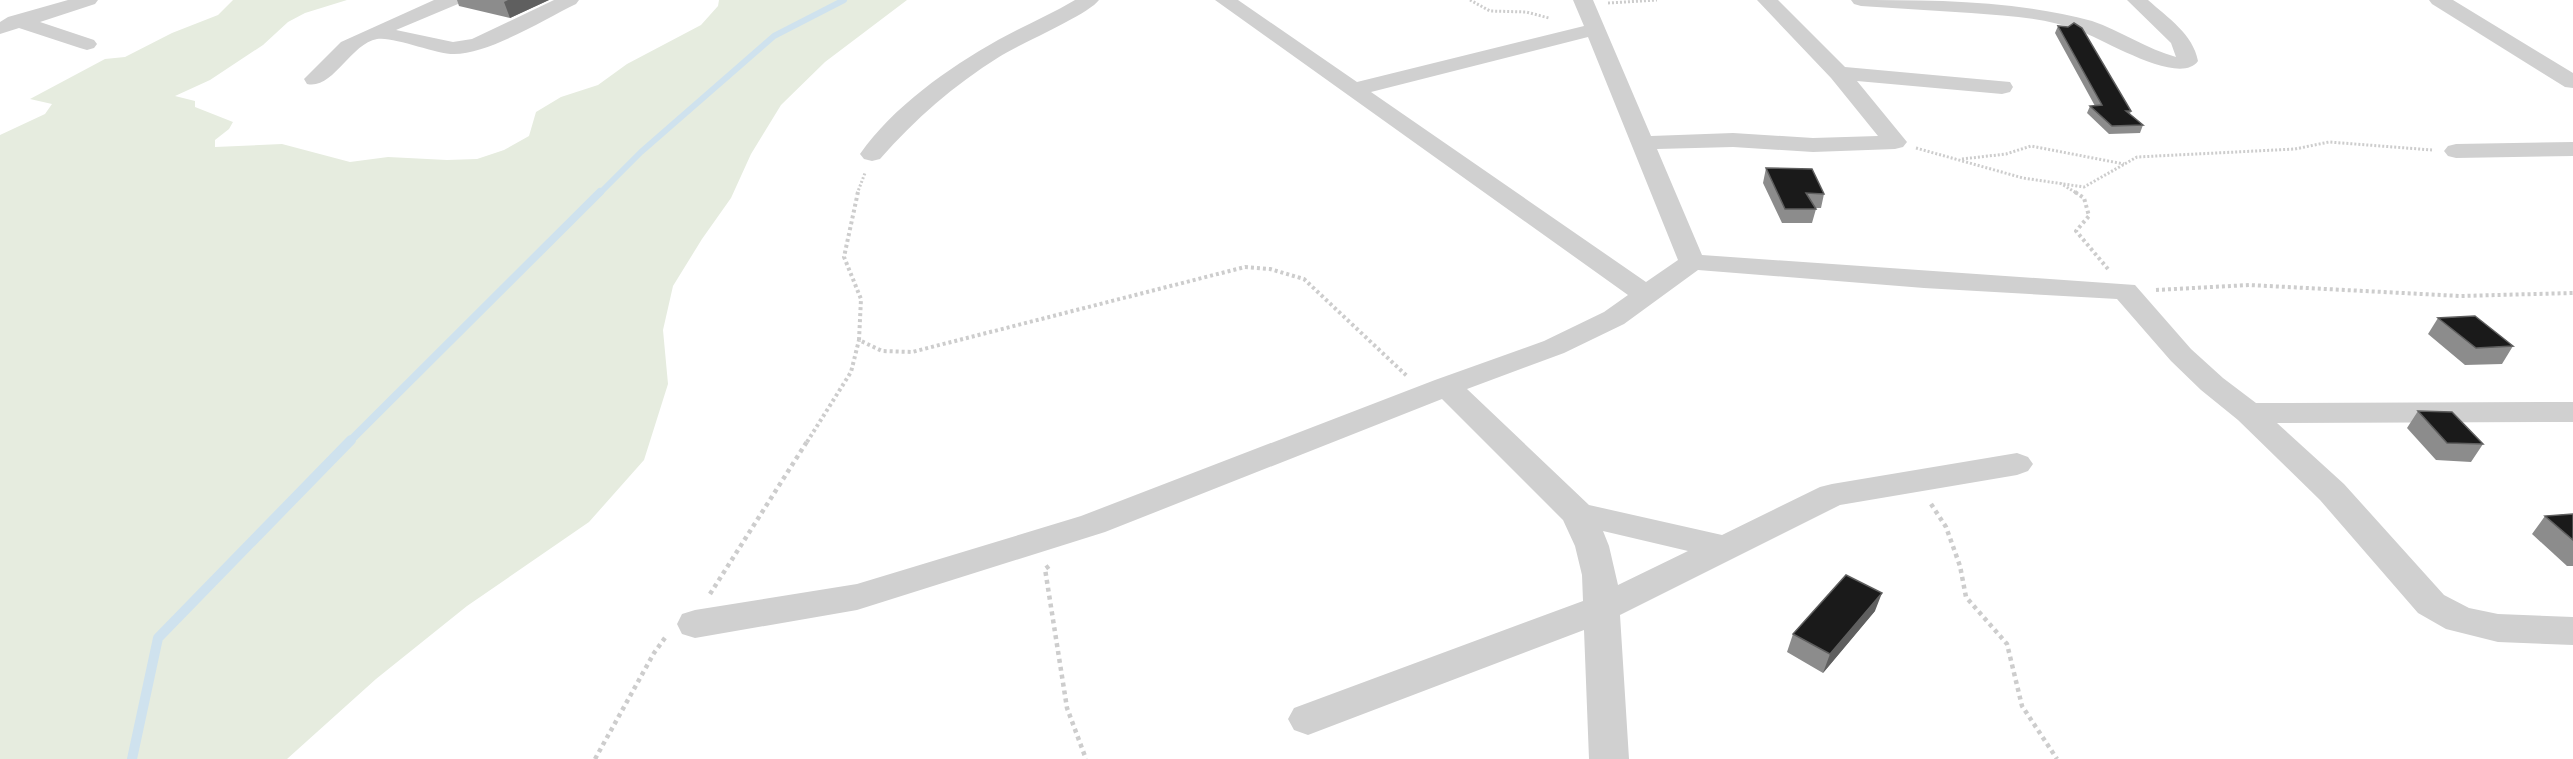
<svg xmlns="http://www.w3.org/2000/svg" width="2573" height="759" font-family="Overpass,sans-serif">
<style>
.green{fill:#e6ecdf}
.lines{fill:none;stroke-linecap:round;stroke-linejoin:round}
.stream-far2{stroke:#cfe2ee;stroke-width:6}
.stream-far1{stroke:#cfe2ee;stroke-width:8}
.stream{stroke:#cfe2ee;stroke-width:10}
.path-far2{stroke:#cdcdcd;stroke-width:3;stroke-dasharray:2 2;stroke-linecap:butt}
.path-far1{stroke:#cdcdcd;stroke-width:4;stroke-dasharray:3 3;stroke-linecap:butt}
.path{stroke:#cdcdcd;stroke-width:4.5;stroke-dasharray:4 4;stroke-linecap:butt}
.street{fill:#d0d0d0;fill-rule:evenodd}
.wall{fill:#8c8c8c}
.shaded-wall{fill:#5f5f5f}
.building{fill:#1a1a1a;stroke:#5f5f5f;stroke-width:1.5}
</style>
<rect width="100%" height="100%" fill="#fff"/>
<!-- green -->
<path class="green" d="M233,0H347L305,13L288,22L263,45L210,80L175,96L195,101V107L233,122L229,129L215,140V147L282,144L350,162L388,157L447,160L477,159L504,150L529,136L536,112L561,97L598,85L627,64L701,25L718,6L719,0H907L825,62L781,105L751,154L731,198L702,239L673,286L663,330L668,384L644,460L589,522L467,606L376,679L287,759H0V135L45,114L52,104L30,99L105,59L125,57L172,33L218,15Z"/>
<g class="lines">
<!-- stream-far2 -->
<path class="stream-far2" d="M599,194L641,152L774,36L844,0"/>
<!-- stream-far1 -->
<path class="stream-far1" d="M349,442L600,192"/>
<!-- stream -->
<path class="stream" d="M132,759L158,638L351,440"/>
<!-- path-far2 -->
<path class="path-far2" d="M1470,0L1490,11L1526,12L1549,18
M1608,3L1657,0
M1916,148L2023,178L2084,187L2137,157L2295,149L2329,142L2432,150
M1962,159L2006,154L2031,146L2124,164
M2060,183L2078,194
M857,194L865,173"/>
<!-- path-far1 -->
<path class="path-far1" d="M858,192L844,257L861,299L859,340L882,351L912,352L1245,267L1270,269L1304,279L1408,377
M2075,192L2084,198L2089,216L2076,231L2108,269
M2156,290L2249,285L2460,296L2573,293
M807,442L851,372L859,340"/>
<!-- path -->
<path class="path" d="M1931,504L1946,527L1960,566L1966,597L2007,644L2022,706L2057,759
M1049,566L1045,569L1067,708L1086,759
M710,594L808,440
M595,759L654,653L667,635"/>
<!-- street -->
<path class="street" d="M68,0H98L95,4L40,22L94,40L97,44L94,48L87,50L80,48L19,28L0,34V22L8,17Z
M434,0H461L458,4L396,30L453,42L472,39L554,0H579L576,4C543,20 489,54 454,54C435,54 393,36 377,39C350,44 333,90 307,84L304,79L341,42Z
M1075,0H1099C1088,15 1019,44 999,57C954,85 915,119 880,159L872,161L864,159L860,154C893,107 948,68 998,40C1023,26 1050,15 1075,0Z
M1215,0H1238L1357,82L1584,26L1573,0H1593L1651,136L1733,133L1813,138L1878,136L1831,78L1757,0H1778L1845,67L2010,82L2013,87L2010,92L2002,94L1857,81L1907,142L1903,147L1895,149L1813,152L1733,147L1657,149L1702,255L2135,285L2191,349L2223,378L2256,403L2573,402V422L2277,423L2344,484L2444,595L2469,608L2498,614L2573,617V645L2498,642L2446,629L2418,613L2320,500L2238,420L2201,390L2171,361L2117,299L1924,288L1698,270L1624,324L1564,353L1467,389L1589,505L1722,535L1820,487L1832,484L2017,453L2028,457L2033,464L2028,471L2017,475L1840,505L1620,615L1629,759H1589L1584,630L1308,735L1294,730L1288,719L1294,708L1583,601L1582,575L1575,546L1563,520L1442,399L1105,532L857,610L695,638L682,634L677,624L682,614L695,610L857,584L1081,516L1435,380L1544,341L1604,312L1628,295ZM1588,37L1678,260L1646,282L1371,92ZM1603,531L1688,551L1618,585L1609,546Z
M1851,0C1932,0 2015,0 2092,21C2121,31 2147,49 2176,57L2171,43L2127,0H2148C2168,18 2193,34 2198,61C2180,87 2103,39 2080,31C2045,17 2008,16 1971,13C1934,11 1898,8 1861,6L1854,4Z
M2429,0H2453L2573,73V88L2565,87L2432,4Z
M2573,142V156L2456,158L2448,156L2444,151L2448,146L2456,144Z"/>
</g>
<!-- wall -->
<path class="wall" d="M457,0H549L510,18L459,6Z
M2058,26L2131,111L2130,114L2143,125L2140,133L2109,134L2087,113L2090,106H2095L2055,33Z
M1766,168L1824,194L1821,208H1815L1816,209L1812,223H1782L1763,183Z
M2438,318L2513,346L2502,364L2465,365L2428,334Z
M2418,411L2483,444L2471,462L2436,460L2407,428Z
M2573,514V566H2567L2532,534L2545,516Z
M1875,611L1823,673L1787,652L1793,634Z"/>
<!-- shaded-wall -->
<path class="shaded-wall" d="M508,0H549L510,18L504,2Z
M1882,593L1875,611L1823,673L1830,654Z"/>
<!-- building -->
<path class="building" d="M2074,23L2082,28L2131,111H2126L2143,125L2112,126L2090,106L2102,105L2058,26L2068,27Z
M1766,168L1812,169L1824,194L1806,193L1816,209H1785Z
M2475,316L2513,346L2476,348L2438,318Z
M2418,411L2452,412L2483,444L2447,443Z
M2573,514V540L2545,516Z
M1846,575L1882,593L1830,654L1793,634Z"/>
</svg>
